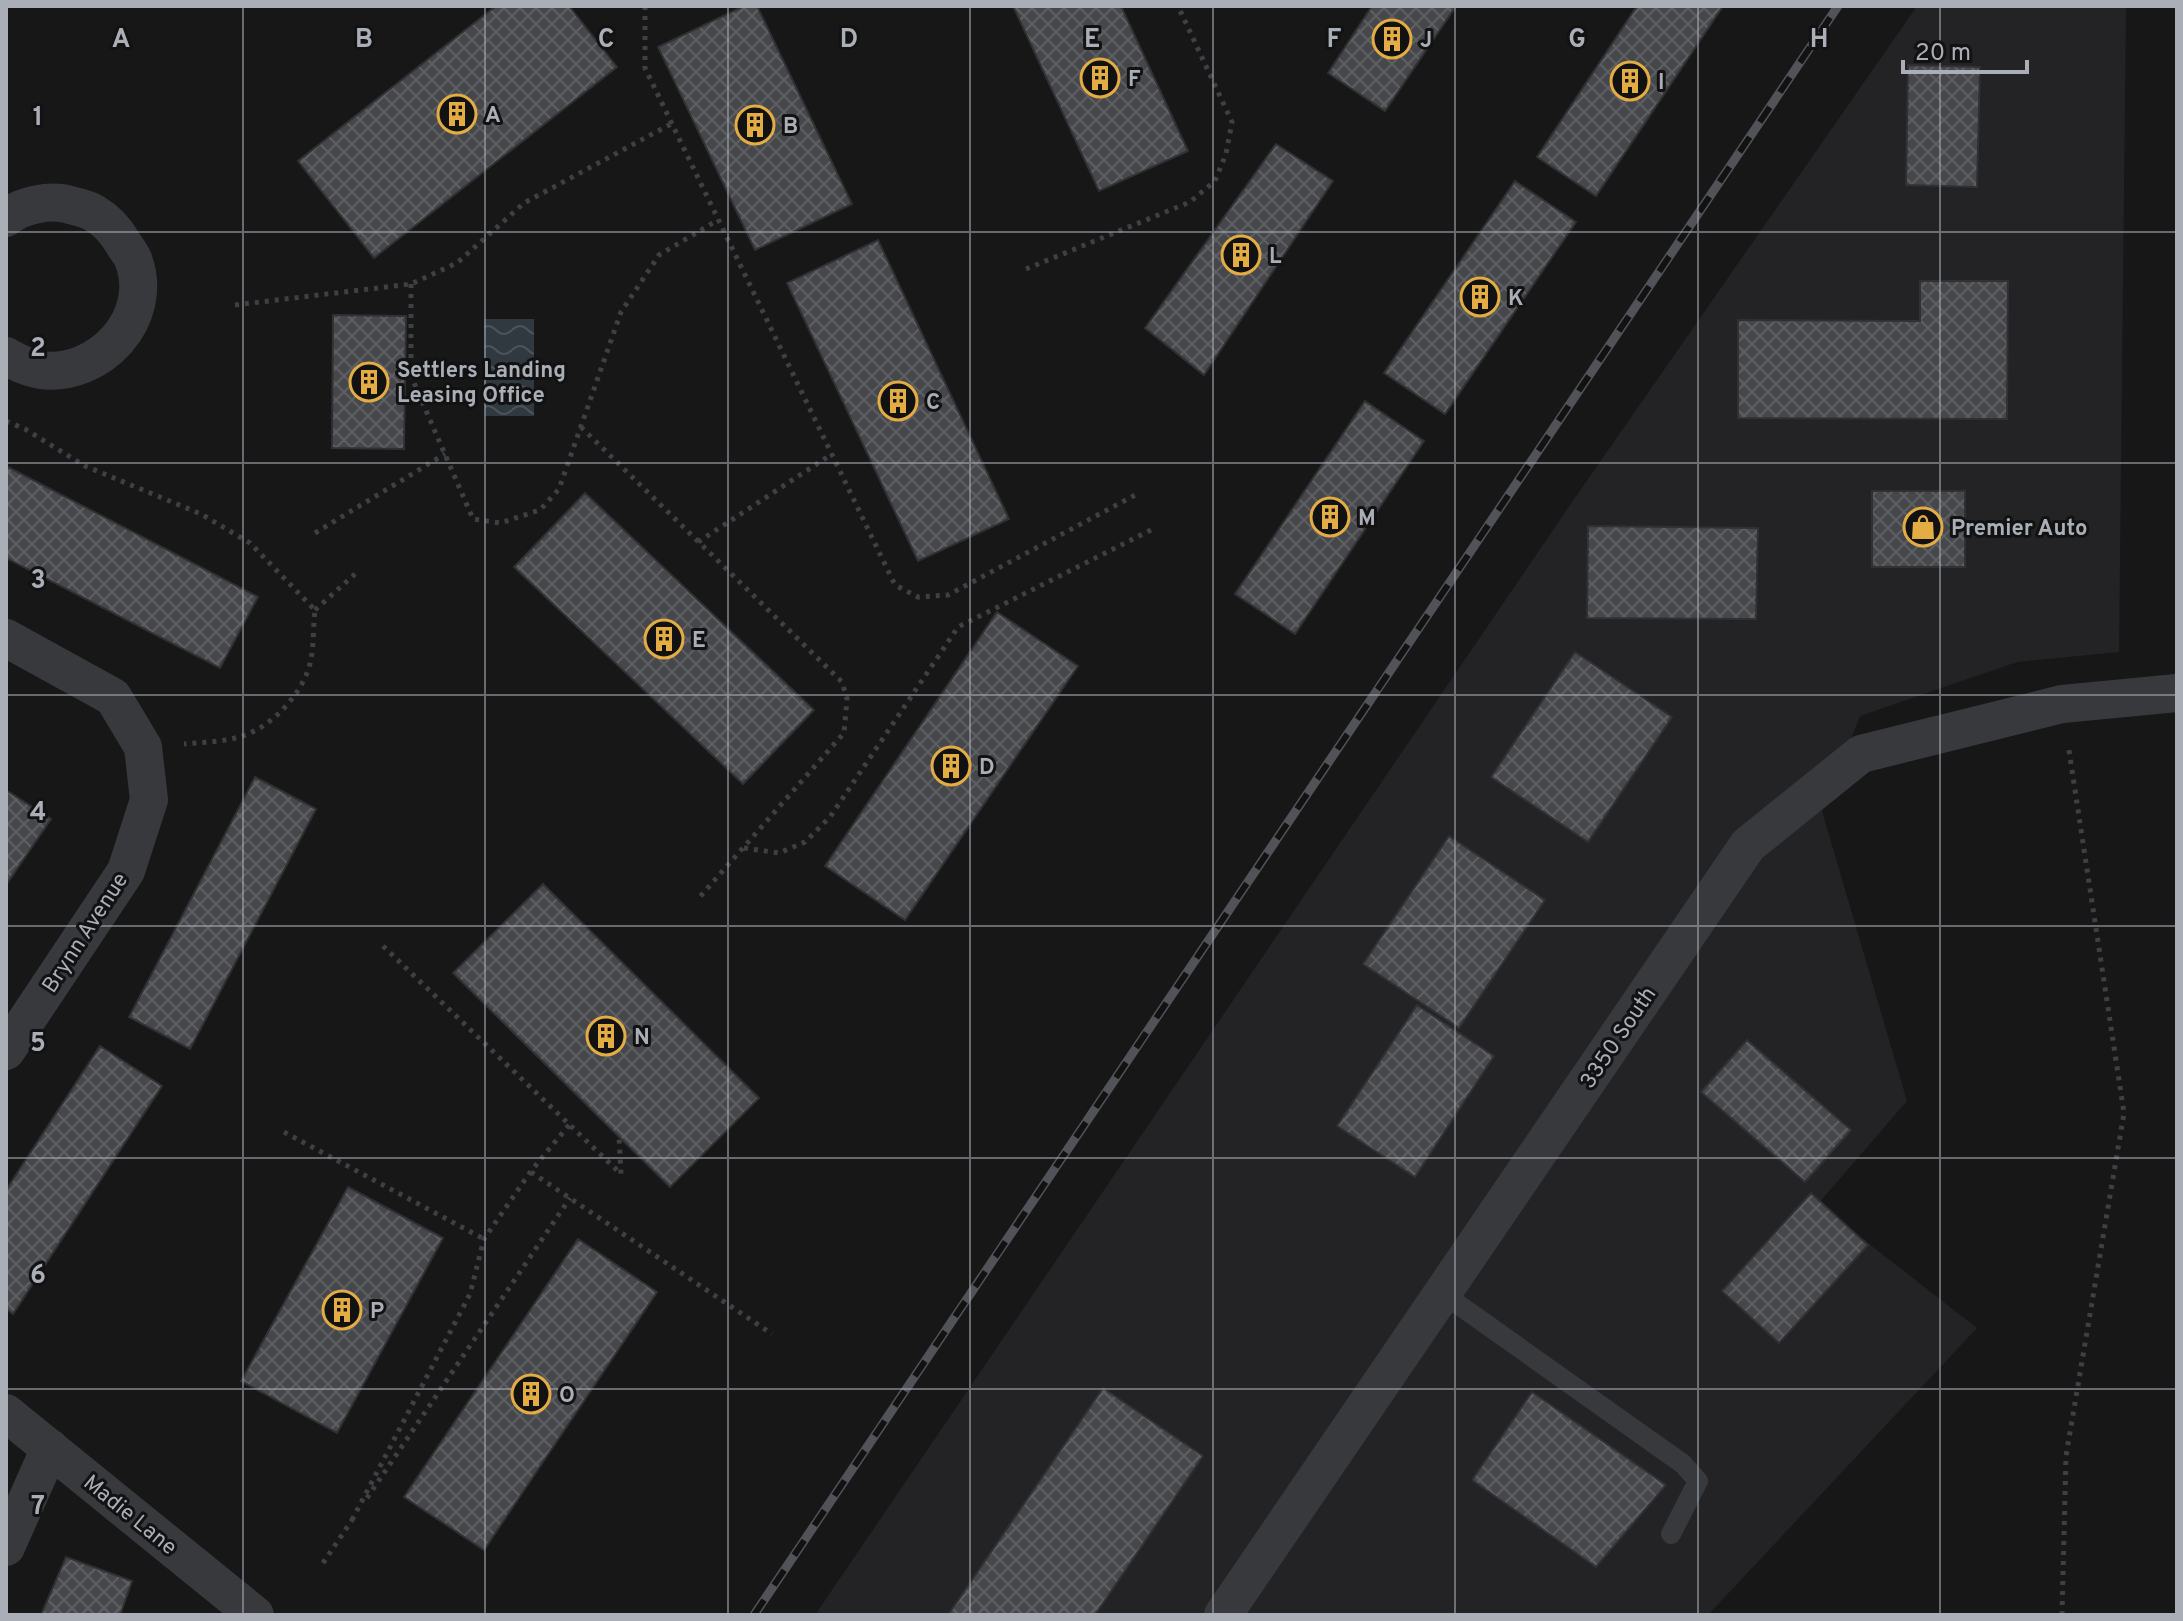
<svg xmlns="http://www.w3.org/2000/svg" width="2183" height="1621" font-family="Overpass,sans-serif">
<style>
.built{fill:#232325}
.water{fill:url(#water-waves)}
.building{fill:url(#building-cross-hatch);stroke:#313134;stroke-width:2}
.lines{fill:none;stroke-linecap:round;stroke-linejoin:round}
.path{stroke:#3e4044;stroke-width:5;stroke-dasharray:4 6;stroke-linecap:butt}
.service{stroke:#38393d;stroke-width:20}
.minor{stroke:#38393d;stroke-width:38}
.rail-casing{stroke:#515358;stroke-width:9}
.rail{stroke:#121213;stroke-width:6;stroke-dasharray:18;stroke-linecap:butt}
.grid{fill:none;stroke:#aaaeb7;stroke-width:2;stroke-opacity:0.55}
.labels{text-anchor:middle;stroke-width:6;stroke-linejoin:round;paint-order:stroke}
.poi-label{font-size:22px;font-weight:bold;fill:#aaaeb7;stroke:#121213;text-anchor:start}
.street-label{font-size:22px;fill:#aaaeb7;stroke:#121213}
.grid-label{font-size:26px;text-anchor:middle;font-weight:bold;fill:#aaaeb7;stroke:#121213;stroke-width:6;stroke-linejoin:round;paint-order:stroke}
</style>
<defs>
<pattern id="water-waves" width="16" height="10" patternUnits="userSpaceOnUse" patternTransform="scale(2)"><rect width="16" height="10" fill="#313940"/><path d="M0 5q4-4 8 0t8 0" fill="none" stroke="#4c5359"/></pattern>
<pattern id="building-cross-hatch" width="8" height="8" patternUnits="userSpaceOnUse" patternTransform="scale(2)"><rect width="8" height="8" fill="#46474b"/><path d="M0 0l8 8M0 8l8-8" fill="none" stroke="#5e5f63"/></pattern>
</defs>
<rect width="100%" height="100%" fill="#171718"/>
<!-- built -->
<path class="built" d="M1917,6H2126L2119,652L2017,662L1860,716L1822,811L1907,1101L1818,1204L1977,1328L1708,1615H815L1570,505Z"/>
<!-- water -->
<path class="water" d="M484,319H534V416H485Z"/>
<!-- building -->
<path class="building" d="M496,6H569L617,67L374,258L298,161Z
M744,6H757L852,204L755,250L658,47Z
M1013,6H1121L1188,151L1099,191Z
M1372,6H1456L1385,111L1328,73Z
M1637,6H1723L1596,196L1537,157Z
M1908,65L1980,67L1977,187L1906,185Z
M1276,144L1333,181L1204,375L1145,328Z
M1515,181L1576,222L1445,414L1384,373Z
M878,240L1009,519L918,561L787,283Z
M1920,281H2008L2007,419L1738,418V320L1920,321Z
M333,315L406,316L404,449L332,448Z
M1365,401L1424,441L1295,634L1235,594Z
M6,466L258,597L220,668L6,558Z
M1872,491H1965V567H1872Z
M585,493L814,710L743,784L514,567Z
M1588,526L1758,528L1756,619L1587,618Z
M997,612L1078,666L905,920L825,866Z
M1575,652L1672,717L1588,842L1491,777Z
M255,777L316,809L190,1049L129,1017Z
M6,790L51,819L6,885Z
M1449,836L1545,900L1459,1028L1363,964Z
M543,884L759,1098L670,1187L453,973Z
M1417,1005L1494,1056L1415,1177L1337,1126Z
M1747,1040L1851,1130L1805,1182L1701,1092Z
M100,1046L162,1086L13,1314L6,1309V1190Z
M348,1187L443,1238L337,1433L241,1381Z
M1811,1193L1868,1245L1779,1343L1722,1291Z
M578,1239L657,1292L484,1550L404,1497Z
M1103,1388L1203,1456L1095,1615H948Z
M1532,1392L1666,1485L1596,1567L1472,1480Z
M66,1557L132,1581L120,1615H41Z"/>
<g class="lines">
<!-- path -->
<path class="path" d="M645,6V68L895,585L918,597L948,595L1137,494
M1026,269L1190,202L1215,181L1226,154L1232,122L1178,6
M411,284V376L473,519L500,523L540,510L559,489L621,312L659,255L718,220
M235,305L411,284L457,263L524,203L671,124
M6,421L25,429L85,466L201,514L250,543L315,610C313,626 314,643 311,659C306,688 278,721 250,733C230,742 206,742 184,744
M581,427L842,682L847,699L844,733L698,899
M315,533L445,454
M698,542L832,454
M315,610L355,574
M744,848L779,853L805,842L830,817L958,627L1155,528
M383,946L621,1174L619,1137
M284,1132L484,1239
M531,1172L772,1334
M367,1498L570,1198
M352,1520L470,1294L484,1239L531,1171L569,1125
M323,1563L352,1520
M2062,1615L2066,1456L2124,1113L2068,744"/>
<!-- service -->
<path class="service" d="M1442,1293L1683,1464L1698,1481L1671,1534"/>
<!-- minor -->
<path class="minor" d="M6,218C21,205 51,199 70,205C78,207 87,209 94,213C106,220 116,231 123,243C126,248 131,254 133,259C156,318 99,378 40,370C27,368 17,362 6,356
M6,638L113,697L143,747L149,800L126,871L6,1051
M6,1413L255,1615
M6,1547L50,1448
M1223,1615L1748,845L1861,754L2062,704L2177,693"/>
<defs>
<path id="rail" d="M754,1615L1838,6"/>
</defs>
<!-- rail casing -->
<use href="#rail" class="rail-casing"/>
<!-- rail -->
<use href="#rail" class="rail"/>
</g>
<!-- grid -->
<path class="grid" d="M243,6V1615M485,6V1615M728,6V1615M970,6V1615M1213,6V1615M1455,6V1615M1698,6V1615M1940,6V1615M6,232H2177M6,463H2177M6,695H2177M6,926H2177M6,1158H2177M6,1389H2177"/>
<!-- icons -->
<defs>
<symbol id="building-ring" viewBox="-11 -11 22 22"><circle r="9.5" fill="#121213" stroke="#e3ad44" stroke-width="1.5"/><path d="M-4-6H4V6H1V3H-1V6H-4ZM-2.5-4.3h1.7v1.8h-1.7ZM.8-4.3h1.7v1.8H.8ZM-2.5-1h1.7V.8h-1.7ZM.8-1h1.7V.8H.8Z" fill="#e3ad44"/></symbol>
<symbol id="shop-ring" viewBox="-11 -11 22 22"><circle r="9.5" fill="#121213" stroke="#e3ad44" stroke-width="1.5"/><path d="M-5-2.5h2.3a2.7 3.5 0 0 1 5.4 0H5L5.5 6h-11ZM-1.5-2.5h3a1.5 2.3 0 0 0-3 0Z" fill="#e3ad44"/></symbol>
</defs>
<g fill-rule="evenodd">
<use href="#building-ring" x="1370" y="17" width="44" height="44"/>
<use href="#building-ring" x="1078" y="56" width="44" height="44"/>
<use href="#building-ring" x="1608" y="59" width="44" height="44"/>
<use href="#building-ring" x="435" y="92" width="44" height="44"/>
<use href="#building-ring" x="733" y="103" width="44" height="44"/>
<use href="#building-ring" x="1219" y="233" width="44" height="44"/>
<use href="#building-ring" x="1458" y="275" width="44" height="44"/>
<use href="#building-ring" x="347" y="360" width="44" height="44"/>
<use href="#building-ring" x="876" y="379" width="44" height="44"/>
<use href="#building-ring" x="1308" y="495" width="44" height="44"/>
<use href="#shop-ring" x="1901" y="505" width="44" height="44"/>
<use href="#building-ring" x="642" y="617" width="44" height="44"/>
<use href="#building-ring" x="929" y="744" width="44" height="44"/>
<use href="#building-ring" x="584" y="1014" width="44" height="44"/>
<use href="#building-ring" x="320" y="1288" width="44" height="44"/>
<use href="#building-ring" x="509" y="1372" width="44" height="44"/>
</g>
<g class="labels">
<!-- poi labels -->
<g class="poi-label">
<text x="1420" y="47">J</text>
<text x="1128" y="86">F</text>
<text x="1658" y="89">I</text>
<text x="485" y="122">A</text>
<text x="783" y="133">B</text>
<text x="1269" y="263">L</text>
<text x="1508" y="305">K</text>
<text x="397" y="377">Settlers Landing<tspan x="397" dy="25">Leasing Office</tspan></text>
<text x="926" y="409">C</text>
<text x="1358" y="525">M</text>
<text x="1951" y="535">Premier Auto</text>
<text x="692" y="647">E</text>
<text x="979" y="774">D</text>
<text x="634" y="1044">N</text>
<text x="370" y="1318">P</text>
<text x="559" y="1402">O</text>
</g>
<!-- street labels -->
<g class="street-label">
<text transform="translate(84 932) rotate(-57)" y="8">Brynn Avenue</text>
<text transform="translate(1617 1037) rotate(-56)" y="8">3350 South</text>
<text transform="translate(131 1514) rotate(39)" y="8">Madie Lane</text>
</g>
</g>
<g class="grid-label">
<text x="121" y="47">A</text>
<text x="364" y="47">B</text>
<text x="606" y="47">C</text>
<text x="849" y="47">D</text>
<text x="1092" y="47">E</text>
<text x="1334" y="47">F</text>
<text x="1577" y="47">G</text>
<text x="1819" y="47">H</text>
<text x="38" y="125">1</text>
<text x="38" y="356">2</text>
<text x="38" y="588">3</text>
<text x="38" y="820">4</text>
<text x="38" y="1051">5</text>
<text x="38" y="1283">6</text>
<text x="38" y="1514">7</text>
</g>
<!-- border -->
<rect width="2183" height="1621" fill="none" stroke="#aaaeb7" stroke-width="16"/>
<!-- scale -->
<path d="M1903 60v12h124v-12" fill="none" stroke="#aaaeb7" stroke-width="4"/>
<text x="1915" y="60" font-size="24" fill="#aaaeb7" stroke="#121213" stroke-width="6" paint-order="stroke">20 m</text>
</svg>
